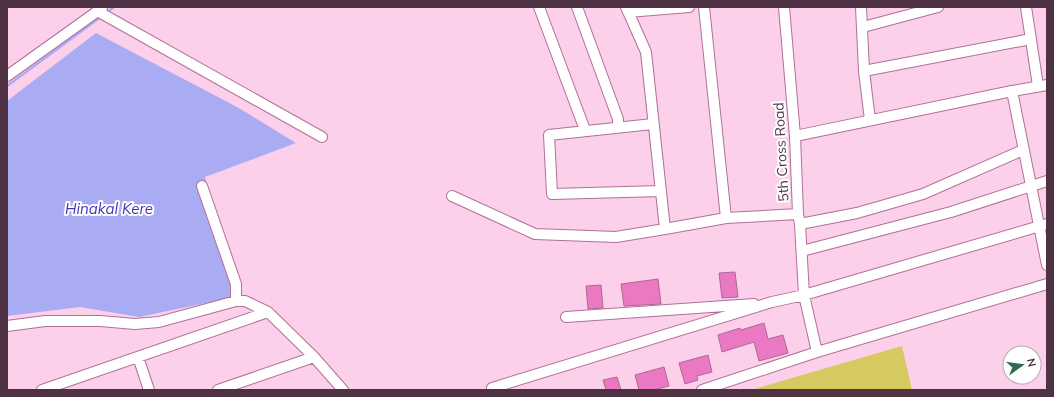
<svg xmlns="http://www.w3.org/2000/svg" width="1054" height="397" font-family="Mulish,sans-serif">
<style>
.green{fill:#d6c960}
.water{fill:#a9acf2}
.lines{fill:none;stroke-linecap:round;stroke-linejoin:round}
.stream{stroke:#a9acf2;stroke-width:2.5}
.building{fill:#eb78c3;stroke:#ab6a93}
.minor-casing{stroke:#b16f98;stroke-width:12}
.minor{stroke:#fff;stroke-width:10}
.labels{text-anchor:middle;stroke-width:4;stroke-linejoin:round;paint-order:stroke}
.street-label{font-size:14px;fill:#4e3243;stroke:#fff}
.water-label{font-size:15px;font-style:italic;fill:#4730b5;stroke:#fff}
</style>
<rect width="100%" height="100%" fill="#fcd0ea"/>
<!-- green -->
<path class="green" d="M902,346L912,390H751Z"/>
<!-- water -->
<path class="water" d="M96,33L237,107L296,143L205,177L239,296L139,317L80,307L7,316V101Z"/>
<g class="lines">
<!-- stream -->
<path class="stream" d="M106,13L114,7
M7,86L102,16"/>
</g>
<!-- building -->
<path class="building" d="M735,272L738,297L722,298L719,273Z
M658,279L661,304L624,306L621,284Z
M601,285L603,308L588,309L586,286Z
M764,323L768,339L783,335L788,353L759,361L754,342L722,352L718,335L740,328L741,330Z
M708,355L712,372L697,376L698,380L685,384L679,363Z
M664,367L669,386L654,390H639L635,375Z
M617,377L621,390H606L603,380Z"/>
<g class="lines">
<defs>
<path id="minor" d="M539,7L585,130
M577,7L618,119V127
M626,7L646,52L665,229L726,218L798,214
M704,7L726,218
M784,7L795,136L798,214L800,224L804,295L817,352
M861,7L864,71L870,120
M1026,7L1038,86
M99,12L322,137
M628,12L689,7
M863,27L938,7
M864,71L1031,39
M7,76L102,8
M1012,91L1047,265
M653,124L549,135L552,194L661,191
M795,136L1012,91L1047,85
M202,186L236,284V301
M452,196L535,234L616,237L665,229
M800,224L857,213L923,194L1023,150
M802,251L951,212L1047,181
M566,317L754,304
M7,326L45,321H100L135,324L159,322L236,301H245L268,312L314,357L343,390
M138,357L149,390
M492,388L772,302L804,295L1047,224
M42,390L268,312
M218,390L314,357
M702,390L817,352L1047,284"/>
</defs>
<!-- minor casing -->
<use href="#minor" class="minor-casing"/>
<!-- minor -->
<use href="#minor" class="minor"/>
</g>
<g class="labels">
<!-- street labels -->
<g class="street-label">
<text transform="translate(781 152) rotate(-93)" y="5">5th Cross Road</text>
</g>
<!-- water labels -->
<g class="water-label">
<text x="109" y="214">Hinakal Kere</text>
</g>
</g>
<!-- border -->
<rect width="1054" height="397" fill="none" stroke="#4e3243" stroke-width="16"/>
<!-- north arrow -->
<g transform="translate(1022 365) rotate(76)"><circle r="19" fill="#ffffff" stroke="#b8adb4"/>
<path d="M0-3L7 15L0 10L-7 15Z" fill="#31694f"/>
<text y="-6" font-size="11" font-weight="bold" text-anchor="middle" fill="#4e3243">N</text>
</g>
</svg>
